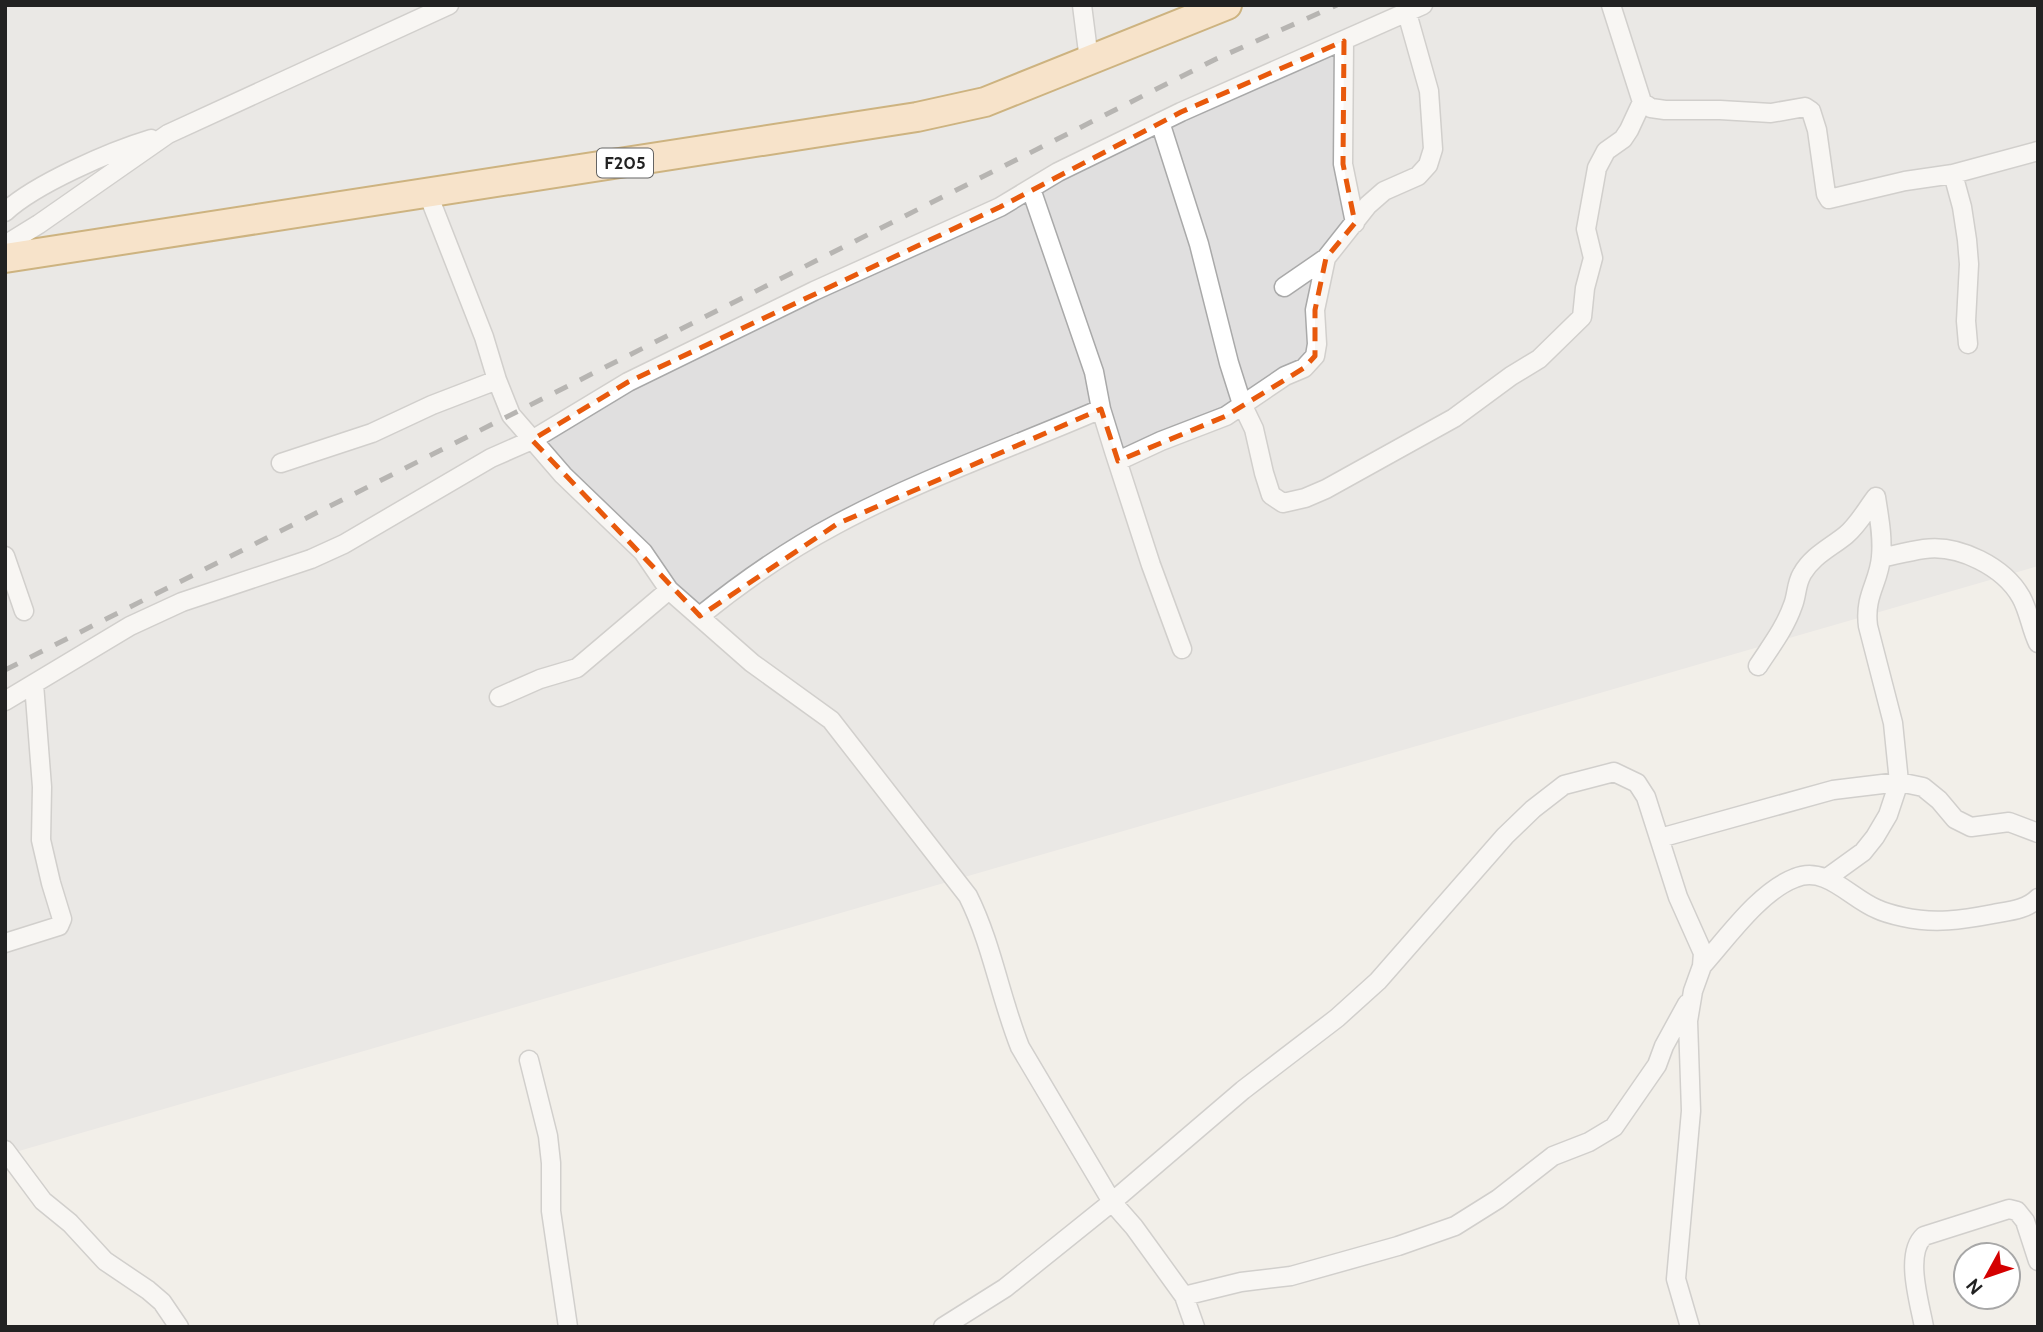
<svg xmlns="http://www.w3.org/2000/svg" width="2043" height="1332" font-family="Cabin,sans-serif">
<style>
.residential{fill:#e0dfdf}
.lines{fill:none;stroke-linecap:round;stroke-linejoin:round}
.minor-casing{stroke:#a9a9a9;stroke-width:21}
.primary-casing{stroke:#a06b00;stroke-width:32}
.minor{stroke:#fff;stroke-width:18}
.primary{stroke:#fcd6a4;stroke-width:28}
.rail{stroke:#707070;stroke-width:5;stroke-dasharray:14 14;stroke-linecap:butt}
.marked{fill:none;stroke:#e8590c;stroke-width:5;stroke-dasharray:14 9;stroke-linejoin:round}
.labels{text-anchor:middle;stroke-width:5;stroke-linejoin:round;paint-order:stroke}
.shield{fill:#fff;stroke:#646464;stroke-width:2}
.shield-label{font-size:18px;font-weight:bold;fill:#222}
</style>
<rect width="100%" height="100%" fill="#f2efe9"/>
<!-- residential -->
<path class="residential" d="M5,5H2038V566L5,1155Z"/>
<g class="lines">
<defs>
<path id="minor" d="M1082,5L1089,60
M1611,5L1642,102L1651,108L1665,110H1720L1771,113L1805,107L1811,111L1817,130L1826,194L1829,199L1905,181L1953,174L2038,151
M1344,41L1343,164L1355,223
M1160,122L1199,244L1229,363L1242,404L1254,429L1264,473L1271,495L1283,503L1305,498L1326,489L1454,418L1511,376L1539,359L1582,317L1585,288L1593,258L1586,229L1597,168L1606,151L1623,139L1629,130L1642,102
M1953,174L1962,207L1967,240L1969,264L1966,321L1968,344
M1031,189L1094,372L1101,409L1114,451L1151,565L1182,649
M428,194L484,337L497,380L511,415L563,475L643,552L669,590L752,663L831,720L968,896C992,944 1000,997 1020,1047L1112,1202L1134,1227L1184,1296L1195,1327
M5,212C35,184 111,151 151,139
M5,245L39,224L168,134L449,5
M1284,287L1326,258
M1118,461L1161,441L1226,416L1285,376L1304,368L1315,356L1317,344L1315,310L1326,258L1368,205L1384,191L1418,176L1428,165L1433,149L1429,91L1407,13
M281,463L372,433L432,405L497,380
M5,556L24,611
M1881,558C1895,555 1910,551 1924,549C1959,544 2004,567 2021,597C2029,611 2031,629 2038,643
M700,616C742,582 788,550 837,524C921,479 1013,447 1101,409
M1758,666C1771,646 1785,628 1793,605C1797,595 1796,584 1802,574C1812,556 1830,548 1846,535C1858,525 1866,510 1876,497
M499,697L540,679L577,668L669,590
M5,701L130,626L182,602L311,559L344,544L491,458L532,440L628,382L814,291L1000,207L1058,172L1181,112L1423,5
M1660,838L1833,790L1899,782L1923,787L1939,800L1955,819L1971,827L2009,822L2038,833
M1827,878L1863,852L1875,837L1888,815L1899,782L1893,723L1868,626C1864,595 1879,583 1881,557C1883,537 1879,517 1876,497
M5,943L59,926L62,919L51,883L41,840L42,787L34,684
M1702,966C1727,938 1760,891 1795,878C1826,865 1850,898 1877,909C1885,913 1894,915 1903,917C1934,924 1962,920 1993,914C2009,911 2026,910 2038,898
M529,1060L548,1136L551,1163V1211L568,1327
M5,1150L43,1201L70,1223L105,1261L148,1290L162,1302L179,1327
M1184,1296L1241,1282L1291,1276L1398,1246L1455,1226L1498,1199L1553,1156L1589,1142L1614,1127L1657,1065L1664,1046L1687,1004
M943,1327L1005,1288L1112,1202L1243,1090L1337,1018L1378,981L1505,836L1533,809L1564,785L1614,772L1637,783L1646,797L1678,897L1703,953L1702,966L1693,991L1688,1021L1691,1111L1676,1279L1690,1327
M1924,1327C1920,1304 1904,1254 1924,1236L2009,1209L2017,1211L2025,1221L2038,1261"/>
<path id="primary" d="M5,258L917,117L985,102L1227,5"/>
</defs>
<!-- minor casing -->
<use href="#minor" class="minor-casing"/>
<!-- primary casing -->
<use href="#primary" class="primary-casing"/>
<!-- minor -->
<use href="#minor" class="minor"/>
<!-- primary -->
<use href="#primary" class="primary"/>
<!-- rail -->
<path class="rail" d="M5,670L1216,59L1337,5"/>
</g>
<!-- marked area -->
<path d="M0 0H2043V1332H0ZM1344,41L1343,164L1355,223L1326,258L1315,310V356L1304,368L1226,416L1118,461L1101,409L837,524L700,616L532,440L628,382L1000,207L1181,112Z" fill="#f2efe9" fill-opacity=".55" fill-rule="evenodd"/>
<path class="marked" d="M1344,41L1343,164L1355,223L1326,258L1315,310V356L1304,368L1226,416L1118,461L1101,409L837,524L700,616L532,440L628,382L1000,207L1181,112Z"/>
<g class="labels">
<!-- shield labels -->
<rect class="shield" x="597" y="148.5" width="56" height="29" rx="5"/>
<g class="shield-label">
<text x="625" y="169">F205</text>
</g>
</g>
<!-- border -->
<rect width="2043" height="1332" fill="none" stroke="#222222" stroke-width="14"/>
<!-- north arrow -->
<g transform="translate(1987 1276) rotate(230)"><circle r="33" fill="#ffffff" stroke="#a7a7a7" stroke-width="2"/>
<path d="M0-5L12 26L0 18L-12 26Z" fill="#d40000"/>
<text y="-10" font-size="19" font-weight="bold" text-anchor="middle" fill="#222222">N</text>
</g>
</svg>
